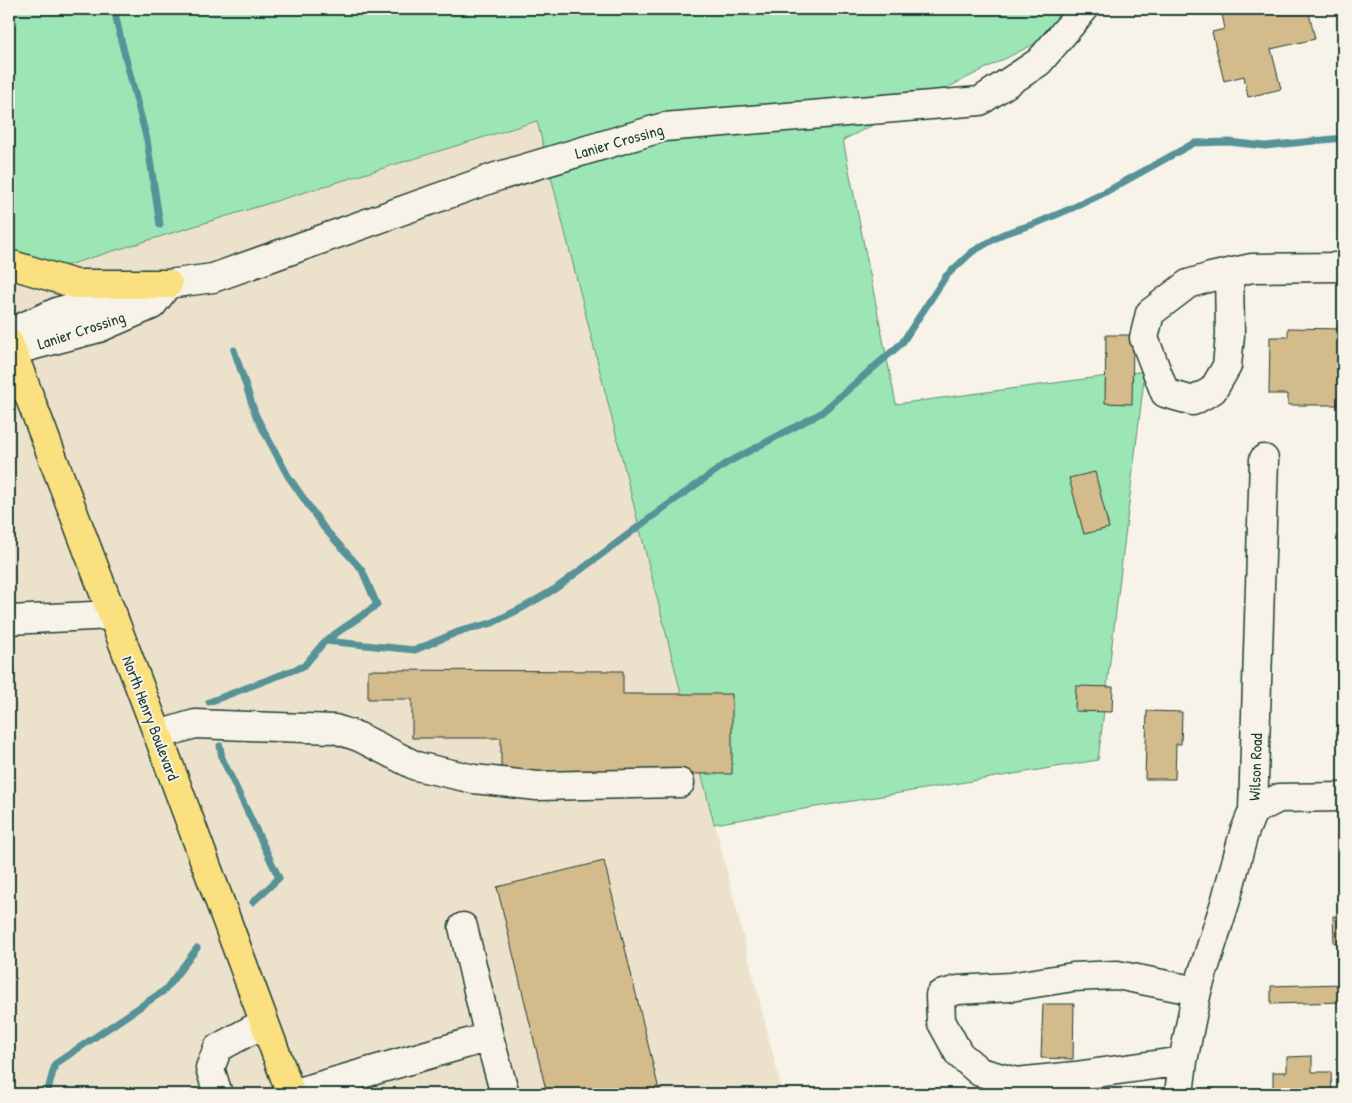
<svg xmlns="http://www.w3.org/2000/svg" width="1352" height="1103" font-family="'Patrick Hand',sans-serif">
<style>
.built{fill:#ece2cc}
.green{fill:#9ce5b4;stroke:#5e9174}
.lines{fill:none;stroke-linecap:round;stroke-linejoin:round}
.stream{stroke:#579297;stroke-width:7}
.building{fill:#d4bb8b;stroke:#1f3d34}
.minor-casing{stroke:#1f3d34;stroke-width:31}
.major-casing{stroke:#1f3d34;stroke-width:31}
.minor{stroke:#f7f3e8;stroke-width:28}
.major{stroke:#fbe080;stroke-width:28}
.labels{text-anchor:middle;stroke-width:4;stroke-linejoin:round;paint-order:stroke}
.street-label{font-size:16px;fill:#1f3d34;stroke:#f7f3e8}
</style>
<rect width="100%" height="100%" fill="#f7f3e8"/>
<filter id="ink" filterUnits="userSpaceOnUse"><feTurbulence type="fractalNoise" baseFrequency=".02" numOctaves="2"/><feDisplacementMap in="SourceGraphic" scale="10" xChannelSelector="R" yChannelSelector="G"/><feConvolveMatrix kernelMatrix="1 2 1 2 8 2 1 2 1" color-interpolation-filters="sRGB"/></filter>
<g filter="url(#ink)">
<!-- built -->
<path class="built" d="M538,121L783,1094H9V283Z"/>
<!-- green -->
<path class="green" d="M9,9H1083L1080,21L843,140L896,404L1145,371L1098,760L714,824L537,121L9,283Z"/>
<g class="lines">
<!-- stream -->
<path class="stream" d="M114,9L122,44L147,140L160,225
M325,641L415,650L458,632L492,623L524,607L555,589L669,504L727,463L821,413L902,343L946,276L972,252L1003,234L1037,223L1070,209L1102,194L1194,143L1229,142L1265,146L1343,138
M209,702L304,666L325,641L377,605L362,570L324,528L288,476L256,416L234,350
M220,746L222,758L279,878L253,902
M47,1094L55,1064L165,990L197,948"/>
</g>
<!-- building -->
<path class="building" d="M1246,9H1276L1277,11L1285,9H1308L1315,39L1271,49L1281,89L1248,97L1244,76L1224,81L1212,32L1225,29L1222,14Z
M1288,328L1343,329V405H1288V394H1269L1270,337H1288Z
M1106,335H1133L1132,404L1105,403Z
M1095,472L1109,528L1084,534L1069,478Z
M368,670L623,671V694H732V774L501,773V738H412V699H368Z
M1076,686L1113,687L1112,712L1075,711Z
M1147,711L1182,712L1181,744H1176L1175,779H1145Z
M604,861L660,1094H547L497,887Z
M1333,916H1343V943H1334Z
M1343,984V1002L1271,1004V986Z
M1043,1004H1074L1073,1059L1041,1058Z
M1312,1056V1072H1331L1332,1094H1273V1072H1287V1057Z"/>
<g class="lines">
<defs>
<path id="minor" d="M1229,273L1230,335L1227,366L1213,390L1193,401L1165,393L1144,338L1150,313L1188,284L1211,277L1252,268L1343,267
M9,333L59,311L168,284L213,278L496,177L664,127L980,101L1039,62L1084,9
M12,351L99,328L152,305L165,288
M9,620L113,615
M158,735L195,724L335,729L359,737L416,766L474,779L537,786L680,783
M1253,811L1279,798L1343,797
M489,1037L505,1094
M1183,1061L1075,1076L1016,1082L980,1072L959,1054L941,1021L940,995L958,990L1010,987L1073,977L1117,975L1197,991
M218,1094L210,1068L218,1048L264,1023
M292,1094L489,1037L463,927
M1179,1094L1183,1061L1197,991L1225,903L1244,833L1253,811L1264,459"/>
<path id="major" d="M9,264L75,284H168
M9,343L158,735L291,1094"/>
</defs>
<!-- minor casing -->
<use href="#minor" class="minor-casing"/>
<!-- major casing -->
<use href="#major" class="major-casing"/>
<!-- minor -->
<use href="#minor" class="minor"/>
<!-- major -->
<use href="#major" class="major"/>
</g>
</g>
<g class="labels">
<!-- street labels -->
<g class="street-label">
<text transform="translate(619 141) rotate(-16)" y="6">Lanier Crossing</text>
<text transform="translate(81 330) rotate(-18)" y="6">Lanier Crossing</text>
<text transform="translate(151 718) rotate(69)" y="6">North Henry Boulevard</text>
<text transform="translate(1255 767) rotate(-88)" y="6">Wilson Road</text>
</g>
</g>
<!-- margin -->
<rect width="1352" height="1103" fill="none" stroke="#f7f3e8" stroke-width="30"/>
<rect x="15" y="15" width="1322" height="1073" fill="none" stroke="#1f3d34" stroke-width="2" filter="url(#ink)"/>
</svg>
